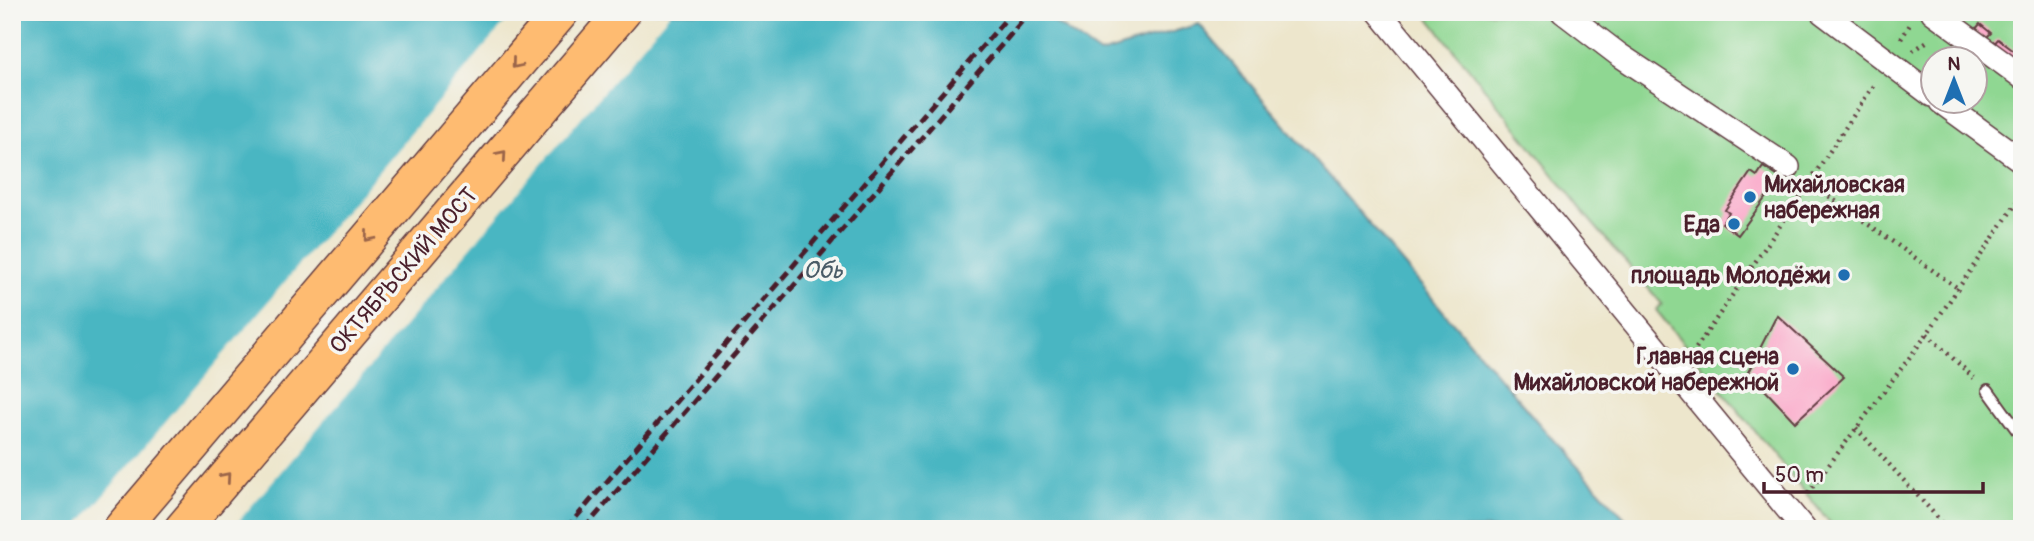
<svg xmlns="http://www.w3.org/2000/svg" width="2034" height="541" font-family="Pangolin,sans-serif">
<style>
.green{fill:#8fd792;stroke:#6c7b5e;stroke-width:2;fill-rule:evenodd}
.water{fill:#48b6c2;stroke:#496a76;stroke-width:2}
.pier{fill:#ede6cc}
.building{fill:#fba5c7}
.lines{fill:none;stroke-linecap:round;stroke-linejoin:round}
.lane-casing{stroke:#623d43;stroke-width:14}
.street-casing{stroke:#623d43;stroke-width:26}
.primary-casing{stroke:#623d43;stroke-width:38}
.path{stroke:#623d43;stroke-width:4.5;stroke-dasharray:2 5;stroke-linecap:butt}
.lane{stroke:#fff;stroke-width:10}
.street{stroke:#fff;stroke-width:23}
.primary{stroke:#febb71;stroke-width:35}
.rail{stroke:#4a1f2b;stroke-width:5;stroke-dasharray:10 5;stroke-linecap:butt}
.oneway{stroke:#9b654a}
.poi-dot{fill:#1f6fb2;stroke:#f6f6f2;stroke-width:2.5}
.labels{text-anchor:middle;stroke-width:7;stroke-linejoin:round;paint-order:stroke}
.poi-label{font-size:23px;font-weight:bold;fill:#4a1f2b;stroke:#f6f6f2;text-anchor:end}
.street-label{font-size:23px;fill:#4a1f2b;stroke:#f6f6f2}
.water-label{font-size:24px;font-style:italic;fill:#495b67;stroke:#f6f6f2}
</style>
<rect width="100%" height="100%" fill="#f6f6f2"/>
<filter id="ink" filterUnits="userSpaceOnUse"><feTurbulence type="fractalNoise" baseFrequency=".0143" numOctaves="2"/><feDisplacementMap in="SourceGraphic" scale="14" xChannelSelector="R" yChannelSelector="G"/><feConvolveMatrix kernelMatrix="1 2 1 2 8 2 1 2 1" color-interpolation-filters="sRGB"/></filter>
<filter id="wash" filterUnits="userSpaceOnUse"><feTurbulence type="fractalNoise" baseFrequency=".00686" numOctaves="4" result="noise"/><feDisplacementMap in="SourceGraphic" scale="28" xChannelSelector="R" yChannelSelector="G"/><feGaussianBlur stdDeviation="1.57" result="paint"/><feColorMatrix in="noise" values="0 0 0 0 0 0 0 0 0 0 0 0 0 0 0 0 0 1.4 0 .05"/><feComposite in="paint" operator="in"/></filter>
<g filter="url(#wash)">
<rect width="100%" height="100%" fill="#ede6cc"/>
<!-- green -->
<path class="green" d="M1424,12H2022V529H1835L1656,310L1662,304L1588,218ZM1932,60H1974V102H1932Z"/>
<!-- water -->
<path class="water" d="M12,12H1039L1100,54L1199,24L1546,432L1635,529H12Z"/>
<!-- pier -->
<path class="pier" d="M514,12H671L232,529H75Z"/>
<g id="blocks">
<!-- building -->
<path class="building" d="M1980,24L1991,33L1984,40L1974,31Z
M1998,39L2022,57V69L1992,46Z
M1763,167L1780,178L1738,235L1722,223L1729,213L1725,210L1751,172L1757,176Z
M1777,315L1844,377L1795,422L1748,372Z"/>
</g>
</g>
<g filter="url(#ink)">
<use href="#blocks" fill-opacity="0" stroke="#623d43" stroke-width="2"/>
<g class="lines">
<defs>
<path id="lane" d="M1988,390L2022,437"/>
<path id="street" d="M1379,12L1804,529
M1563,12L1618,54L1788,167
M1822,12L1932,95
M1933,12L2022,77
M1941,102L2022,161"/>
<path id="primary" d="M121,529L561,12
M182,529L623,12"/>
</defs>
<!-- lane casing -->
<use href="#lane" class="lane-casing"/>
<!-- street casing -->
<use href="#street" class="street-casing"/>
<!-- primary casing -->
<use href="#primary" class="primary-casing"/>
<!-- path -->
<path class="path" d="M1901,39L1911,23
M1913,51L1929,40
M1814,175L1875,83
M1806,180L1959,289
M1927,334L1974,378
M1692,354L1806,188
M1856,428L1948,529
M1808,493L1927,334L2022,195"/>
<!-- lane -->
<use href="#lane" class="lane"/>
<!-- street -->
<use href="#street" class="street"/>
<!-- primary -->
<use href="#primary" class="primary"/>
<!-- rail -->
<path class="rail" d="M566,529L1012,12
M584,529L1030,12"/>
</g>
<!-- one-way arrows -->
<defs><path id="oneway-chevron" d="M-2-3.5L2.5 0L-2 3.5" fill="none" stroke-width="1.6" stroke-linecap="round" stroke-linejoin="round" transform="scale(1.75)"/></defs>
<g class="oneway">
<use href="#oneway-chevron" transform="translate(516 64) rotate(130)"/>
<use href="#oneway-chevron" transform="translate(502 155) rotate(-49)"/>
<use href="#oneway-chevron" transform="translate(369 237) rotate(130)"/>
<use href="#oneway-chevron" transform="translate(226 477) rotate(-49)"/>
</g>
</g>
<!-- markers -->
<g class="poi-dot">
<circle cx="1750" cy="197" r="7"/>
<circle cx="1734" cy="224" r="7"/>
<circle cx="1844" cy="275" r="7"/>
<circle cx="1793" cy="369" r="7"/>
</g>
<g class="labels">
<!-- poi labels -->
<g class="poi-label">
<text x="1764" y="192" text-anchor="start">Михайловская<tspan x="1764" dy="26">набережная</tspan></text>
<text x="1720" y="232">Еда</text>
<text x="1830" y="283">площадь Молодёжи</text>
<text x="1779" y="364">Главная сцена<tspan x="1779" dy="26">Михайловской набережной</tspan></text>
</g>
<!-- street labels -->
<g class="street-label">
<text transform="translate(403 270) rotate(-49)" y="8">ОКТЯБРЬСКИЙ МОСТ</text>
</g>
<!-- water labels -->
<g class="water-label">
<text x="823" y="278">Обь</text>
</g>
</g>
<!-- margin -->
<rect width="2034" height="541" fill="none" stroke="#f6f6f2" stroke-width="42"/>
<!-- north arrow -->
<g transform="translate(1954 80)"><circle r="33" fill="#f6f6f2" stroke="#b1a0a2" stroke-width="2"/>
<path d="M0-5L12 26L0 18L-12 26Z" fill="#1f6fb2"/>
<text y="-10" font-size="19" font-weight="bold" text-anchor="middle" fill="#4a1f2b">N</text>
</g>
<!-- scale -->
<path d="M1764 482v10h219v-10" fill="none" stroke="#4a1f2b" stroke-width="3.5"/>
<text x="1775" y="482" font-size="21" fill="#4a1f2b" stroke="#f6f6f2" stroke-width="5" paint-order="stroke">50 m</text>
</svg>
